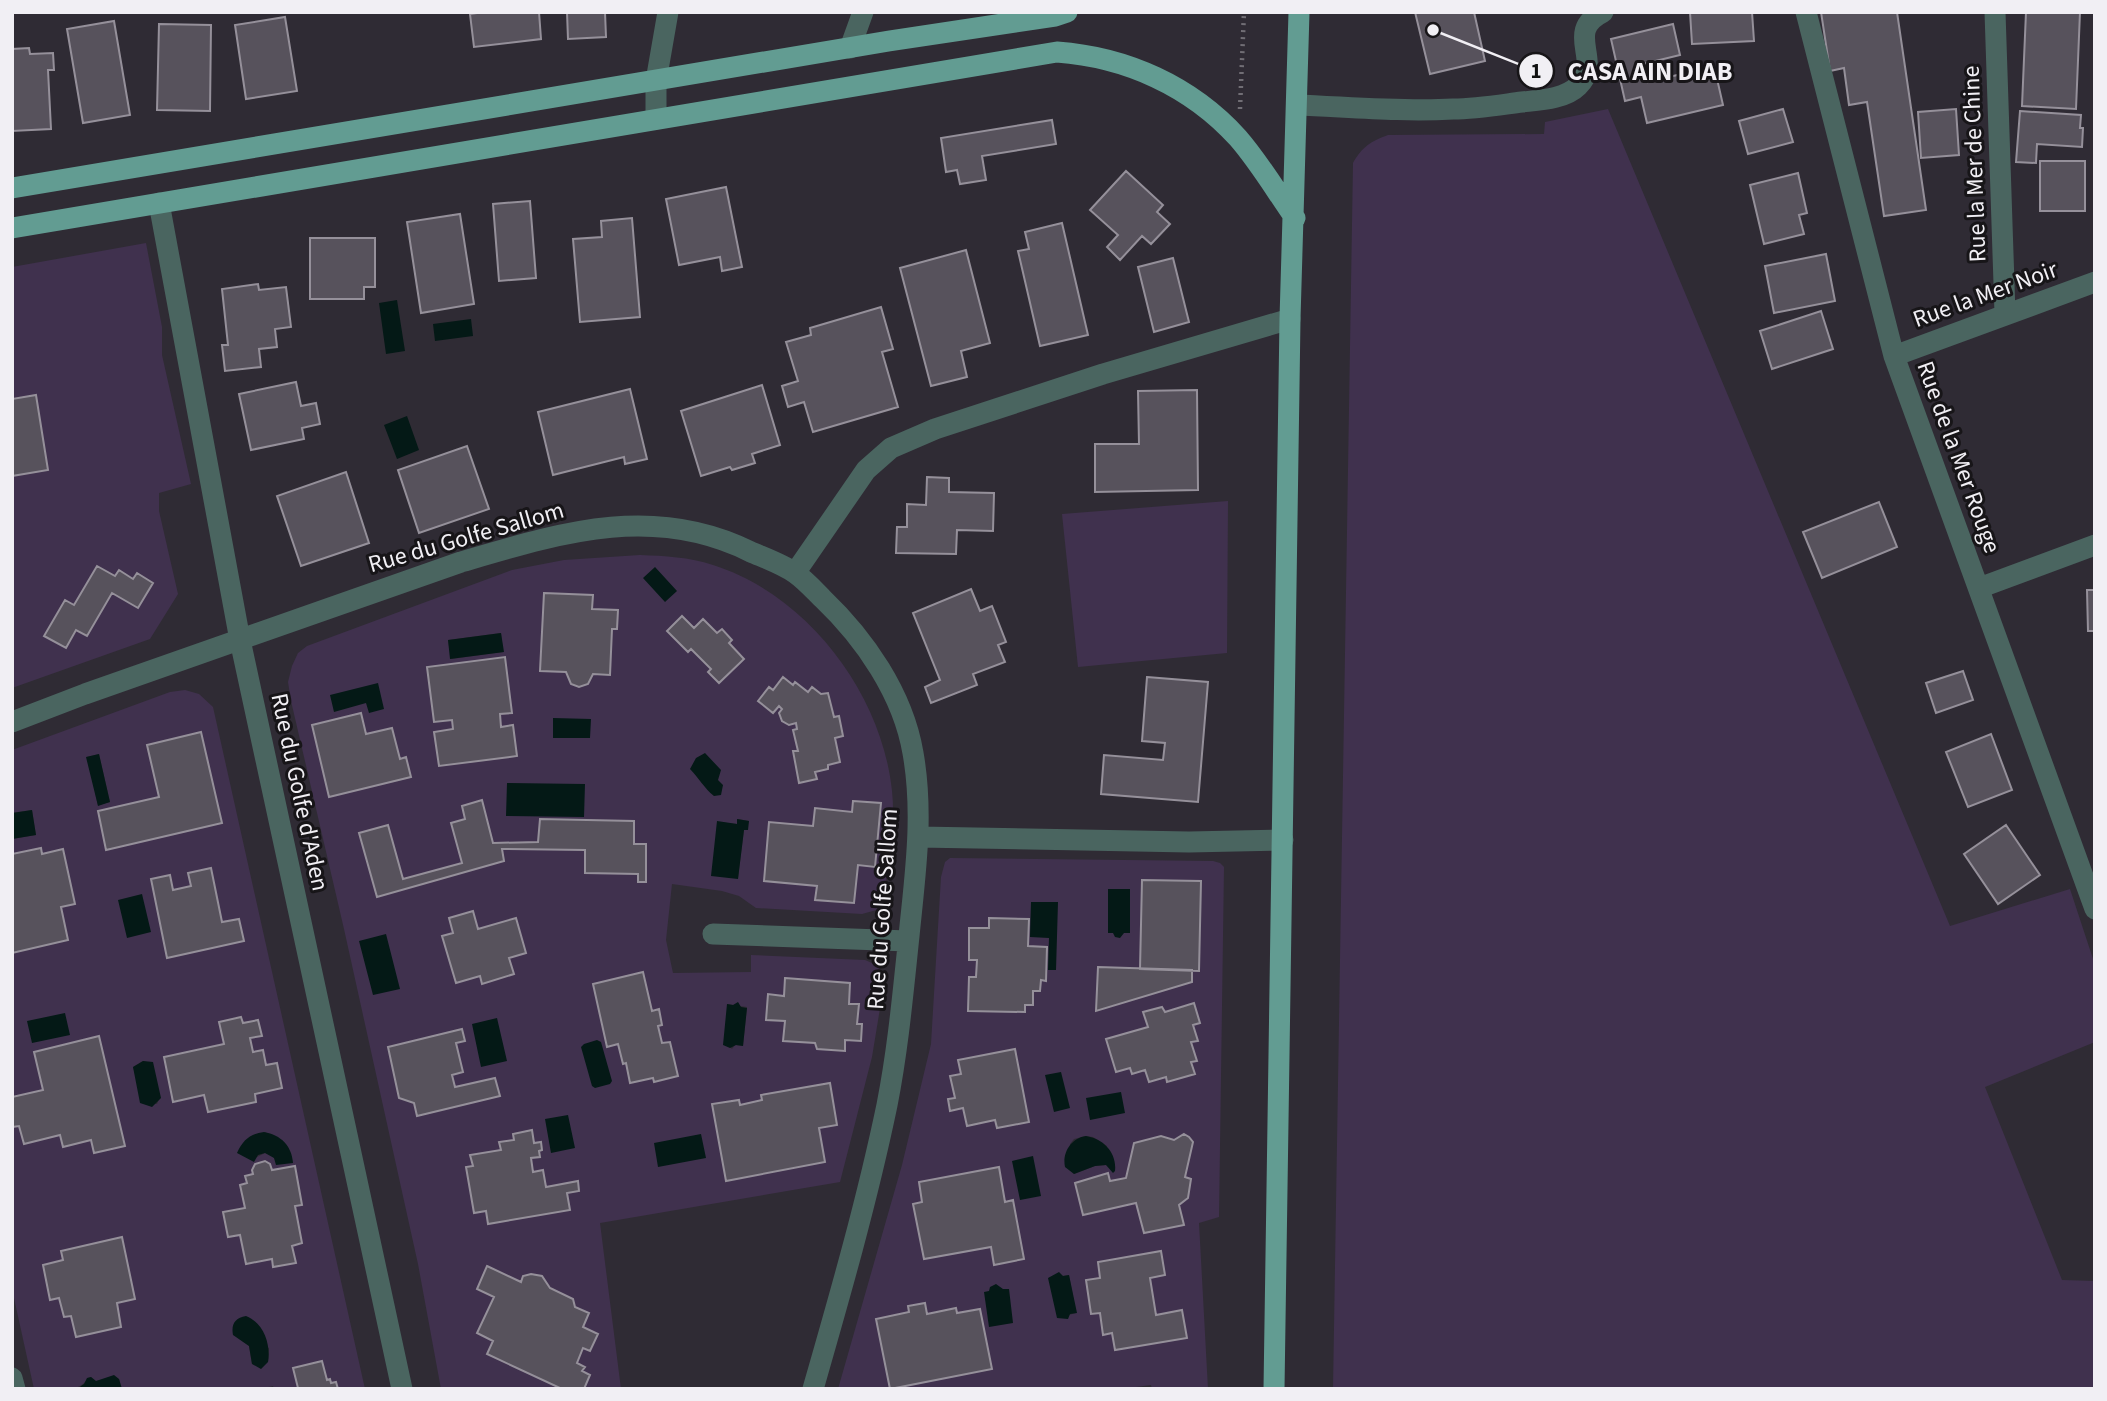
<svg xmlns="http://www.w3.org/2000/svg" width="2107" height="1401" font-family="'Source Sans 3',sans-serif">
<style>
.green{fill:#40314e;fill-rule:evenodd}
.water{fill:#041916}
.building{fill:#57525c;stroke:#95909a;stroke-width:2}
.lines{fill:none;stroke-linecap:round;stroke-linejoin:round}
.path{stroke:#716e75;stroke-width:4.5;stroke-dasharray:2 5;stroke-linecap:butt}
.minor{stroke:#4a6560;stroke-width:21}
.major{stroke:#629c92;stroke-width:21}
.labels{text-anchor:middle;stroke-width:6;stroke-linejoin:round;paint-order:stroke}
.street-label{font-size:24px;fill:#f1eff4;stroke:#171518}
.leader{fill:none;stroke:#f1eff4;stroke-width:2.5}
.callout-dot{fill:#f1eff4;stroke:#171518;stroke-width:2.5}
.mark-label{font-size:21px;text-anchor:middle;font-weight:bold;fill:#111}
.callout-label{font-size:26px;text-anchor:middle;font-weight:bold;fill:#f1eff4;stroke:#171518;stroke-width:6;stroke-linejoin:round;paint-order:stroke}
</style>
<rect width="100%" height="100%" fill="#2f2b34"/>
<!-- green -->
<path class="green" d="M1608,109L1950,926L2070,889L2095,965V1042L1985,1087L2062,1280L2095,1281V1389H1333L1353,163C1362,147 1371,141 1388,135L1544,134L1545,122Z
M146,243L162,327V355L191,484L159,493V511L178,594L150,639L12,688V476L48,470L36,396L12,399V267ZM97,566L115,576L119,570L133,579L137,573L153,583L138,608L112,593L87,636L76,630L65,648L45,635L65,600L74,605Z
M1228,501L1227,653L1078,667L1062,514Z
M640,555C665,556 689,557 713,565C808,595 882,694 892,791C896,828 888,866 883,902L880,909L862,914L756,908L739,896L722,891L672,884L666,940L673,973L751,972V955L865,960C875,964 881,968 885,978L872,1057L840,1182L600,1223L621,1389H584L590,1375L582,1371L584,1367L577,1363L583,1348L590,1351L597,1334L583,1327L589,1313L575,1307L573,1299L550,1288C545,1277 537,1272 526,1275L521,1282L488,1266L477,1288L494,1297L477,1333L493,1341L487,1354L562,1389H441L418,1264L344,929L291,701L288,682L292,666L298,653L307,646L512,570L564,560ZM544,593L593,595L592,609L618,611L617,629H612L592,678C587,687 580,688 571,684L566,672L540,671ZM682,616L694,628L703,619L717,633L722,629L731,639L729,643L744,659L719,683L708,672L711,669L691,649L688,652L667,631ZM501,633L503,652L451,659L448,640ZM505,657L512,712L500,714L501,727L513,726L517,756L439,766L434,732L453,729L452,720L427,667ZM783,677L793,685L796,682L808,692L812,687L821,694L829,693L834,717L839,716L843,736L835,738L840,762L828,765V769L815,772L816,779L800,783L794,751H798L793,731L797,729L796,723L779,706L773,713L758,701L769,687L773,690ZM361,713L366,734L392,728L400,759L406,758L411,777L329,797L312,725ZM481,800L493,843L538,842L540,819L634,821V844L646,845V882H638V874L585,873V850L502,849L504,861L377,896L360,833L388,825L403,879L462,863L465,819L462,806ZM853,801L881,803L874,867L858,865L854,903L816,900L817,886L764,881L769,822L813,826L815,808L852,812ZM738,819L749,821L744,830L738,878L717,822L737,824ZM473,911L478,929L515,918L525,953L509,958L513,974L482,984L480,976L456,983L442,937L453,933L449,918ZM785,978L850,983L849,1004L859,1005L857,1024H862L861,1041L845,1040V1050L815,1043L784,1041L785,1021L766,1019L768,995L784,996ZM727,1004L747,1007L743,1046L735,1045L732,1049L729,1046ZM658,1009L662,1024L658,1026L662,1043L670,1042L678,1076L631,1082L626,1063L623,1064L618,1044L608,1047L652,1011ZM462,1029L456,1043L463,1072L452,1075L455,1087L495,1078L499,1096L417,1116L414,1103L399,1098L388,1047ZM830,1083L837,1124L819,1128L825,1162L726,1181L713,1105L739,1100L740,1105L762,1100V1095ZM532,1131L534,1143L541,1142L542,1149L539,1151L540,1157L531,1158L533,1172L543,1170L546,1187L577,1181L579,1191L567,1193L570,1210L488,1224L486,1211L474,1213L466,1167L473,1166L471,1155L501,1150L500,1143L514,1140L513,1134Z
M185,690L199,694L213,707L365,1389H338L336,1382L331,1383L330,1379L327,1380L322,1361L293,1368L298,1388L295,1389H274L273,1386L260,1389H122L119,1379L95,1381L91,1377L88,1378C79,1395 51,1389 34,1389L12,1289V1127L19,1126L24,1144L60,1135L64,1147L91,1140L94,1153L125,1145L99,1036L35,1052L43,1090L12,1097V953L68,940L61,907L74,904L63,849L42,854L40,848L12,854V839L36,835L32,810L12,813V750L170,692ZM201,733L221,823L107,850L98,811L159,797ZM99,754L110,802L98,805L87,757ZM241,1017L243,1023L258,1020L261,1035L250,1038L253,1052L266,1065L277,1063L282,1088L255,1094L256,1102L209,1112L204,1095L173,1102L164,1057L224,1044L219,1023ZM143,1061L150,1063L159,1099L157,1104L143,1102L133,1067ZM265,1132L288,1147L293,1163L276,1161L272,1155L265,1153L255,1158ZM265,1161L270,1164L272,1170L294,1166L302,1205L295,1206L302,1243L292,1246L295,1263L274,1267L272,1259L246,1264L240,1235L245,1208L240,1185L247,1183L245,1176L253,1174L255,1164ZM122,1238L135,1299L117,1303L121,1327L76,1337L71,1316L64,1317L59,1298L50,1299L43,1265L63,1260L61,1251ZM238,1338L269,1348L268,1362L252,1364L249,1346Z
M950,858L1213,861L1220,863L1224,867L1219,1217L1199,1223L1208,1389H1152L1151,1385L1121,1389H892L991,1369L980,1309L957,1313L956,1308L927,1314L925,1303L908,1306L909,1312L876,1319L890,1389H838L902,1165L931,1044L941,877L945,862ZM1142,880L1201,881L1191,982L1096,1011L1098,967L1140,969ZM989,918L1028,919V946L1047,947L1045,981L1041,980L1040,991H1033L1032,1005H1025L1024,1012L968,1011L969,978L976,977L977,960L969,959V928H989ZM1194,1003L1200,1022L1193,1025L1198,1040L1191,1042L1197,1060L1191,1062L1194,1074L1168,1082L1166,1077L1149,1082L1145,1070L1132,1074L1130,1068L1115,1072L1106,1039L1148,1027L1144,1012L1162,1007L1165,1012ZM1015,1049L1029,1122L997,1128L995,1120L967,1126L963,1108L950,1110L948,1100L955,1098L950,1077L961,1074L959,1060ZM1184,1134L1193,1142L1179,1205L1183,1225L1144,1233L1136,1203L1083,1215L1075,1183L1107,1173L1110,1181L1126,1178L1135,1143L1161,1136L1174,1140ZM1086,1136L1093,1137L1107,1146L1109,1167L1106,1165L1095,1166L1074,1174L1070,1144L1074,1139ZM998,1167L1005,1202L1013,1201L1024,1259L995,1265L991,1247L924,1259L913,1205L922,1202L919,1182ZM1161,1251L1150,1278L1156,1315L1182,1311L1103,1334L1100,1313L1091,1314L1086,1280L1100,1278L1098,1262ZM1069,1275L1076,1313L1058,1318L1049,1278Z"/>
<!-- water -->
<path class="water" d="M397,300L405,351L386,354L379,303Z
M471,319L473,336L435,341L433,324Z
M407,416L419,450L397,459L384,425Z
M655,567L677,591L665,602L643,578Z
M501,633L504,652L450,659L448,640Z
M378,683L384,709L369,713L366,703L334,712L330,695Z
M553,718L591,719L590,738H553Z
M705,753L721,770L718,780L723,785L721,795L714,796C704,788 699,778 690,769L696,758Z
M99,754L110,802L98,806L86,757Z
M507,783L585,784L584,817L506,816Z
M32,810L36,835L12,839V813Z
M737,819L749,821L748,830H744L738,879L711,876L717,821L737,824Z
M1108,889H1130V933H1124L1120,938L1115,937L1113,933H1108Z
M142,894L151,932L127,938L118,900Z
M1031,902H1058L1056,970H1048L1049,938L1030,937Z
M386,934L400,989L373,995L359,941Z
M738,1002L741,1007L747,1008L743,1046L736,1045L730,1048L723,1045L727,1004L733,1005Z
M65,1013L70,1035L32,1043L27,1021Z
M497,1018L507,1061L481,1067L472,1024Z
M597,1040L601,1042L612,1081L610,1084L595,1088L592,1086L581,1047L584,1044Z
M143,1061L153,1062L161,1098L152,1107L140,1103L133,1067Z
M1061,1072L1070,1108L1054,1112L1045,1075Z
M1121,1092L1125,1113L1090,1120L1086,1098Z
M568,1115L575,1148L551,1153L545,1119Z
M264,1132C281,1135 292,1146 293,1163L276,1165L274,1158L265,1153L258,1155L254,1162L237,1153C243,1140 250,1134 264,1132Z
M701,1134L706,1158L658,1167L654,1143Z
M1086,1136C1104,1139 1117,1153 1115,1171L1113,1173L1106,1165L1095,1166L1074,1174L1065,1167C1062,1153 1071,1138 1086,1136Z
M1033,1156L1041,1196L1020,1200L1012,1161Z
M1059,1272L1063,1276L1069,1275L1077,1313L1070,1314L1068,1319L1057,1318L1048,1278Z
M996,1284L1003,1289H1009L1013,1323L989,1327L984,1292L989,1291L990,1287Z
M246,1316C264,1323 271,1345 268,1362L261,1369L252,1364L249,1346L233,1335C231,1324 235,1318 246,1316Z
M114,1375L119,1379L122,1389H77L84,1384L87,1378L91,1377L96,1381Z"/>
<!-- building -->
<path class="building" d="M484,12H539L541,39L474,47L470,14Z
M567,12H605L606,37L568,39Z
M1415,12H1474L1485,61L1430,74Z
M1690,12H1752L1754,41L1692,44Z
M1821,12H1897L1926,210L1884,216L1867,102L1849,105L1844,68L1830,71Z
M2026,12H2080L2076,109L2022,106Z
M285,17L297,91L246,99L235,25Z
M114,21L130,115L83,123L67,29Z
M159,24L211,25L210,111L157,110Z
M1673,24L1680,55L1643,64L1648,82L1694,71L1695,76L1715,70L1723,105L1647,123L1641,97L1625,101L1611,39Z
M29,48L30,54L53,53L54,70H48L51,129L12,131V49Z
M1783,109L1793,142L1748,154L1739,121Z
M1956,109L1959,155L1921,158L1918,112Z
M2020,111L2081,115L2080,128H2083L2082,147L2037,144L2036,163L2016,162Z
M1052,120L1056,144L982,156L986,180L960,184L957,170L946,172L941,138Z
M2040,161H2085V211H2040Z
M1126,171L1163,205L1157,212L1170,224L1151,244L1142,236L1120,260L1107,247L1118,235L1090,210Z
M1798,173L1807,213L1799,215L1804,234L1764,244L1750,185Z
M726,187L742,267L722,271L720,257L679,265L666,199Z
M530,201L536,278L499,281L493,204Z
M460,214L474,304L421,313L407,222Z
M632,218L640,317L580,322L573,239L602,237L601,221Z
M1062,223L1088,335L1040,346L1018,251L1029,249L1025,232Z
M310,238H375V287H364V299H310Z
M966,250L990,343L961,351L967,377L931,386L900,268Z
M1826,254L1835,301L1774,313L1765,266Z
M1173,258L1189,322L1154,332L1138,267Z
M258,284L259,290L286,287L291,327L275,329L277,347L259,349L261,367L225,371L222,345H228L222,289Z
M881,307L893,349L882,352L898,407L813,432L804,402L788,407L782,386L798,381L786,342L811,335L810,328Z
M1821,311L1833,349L1772,369L1760,331Z
M296,382L301,406L316,403L320,424L302,428L304,439L251,450L239,394Z
M762,385L780,445L752,454L755,463L732,470L730,467L701,476L681,411Z
M630,389L647,459L625,464L624,457L553,475L538,412Z
M1197,390L1198,490L1095,492V444H1139L1138,391Z
M36,395L48,470L12,476V399Z
M467,446L489,509L419,533L398,470Z
M346,472L369,543L301,566L277,496Z
M927,477L949,478V492L994,493L993,531L957,530L956,554L896,553L897,527H907V504L926,505Z
M1879,502L1897,547L1822,578L1803,532Z
M97,566L115,576L119,570L133,579L137,573L153,583L138,608L112,593L87,636L76,630L66,648L44,636L65,600L74,605Z
M971,589L980,611L992,606L1006,642L998,645L1005,662L973,674L977,685L931,703L925,687L940,680L913,613Z
M2087,590H2095V631H2088Z
M544,593L593,595L592,609L618,610L617,629H612L610,675L593,674L588,684L579,687L571,684L566,672L540,671Z
M682,616L694,628L703,619L717,633L722,629L732,640L729,643L744,659L719,683L708,672L711,669L691,649L688,652L667,631Z
M505,657L512,713L500,714L501,727L513,725L517,756L439,766L434,732L453,729L452,720L434,722L427,667Z
M1963,671L1973,700L1936,713L1926,683Z
M783,677L793,685L795,682L808,692L812,687L821,694L828,693L834,717L839,716L843,736L835,738L840,762L828,765V769L815,772L817,779L799,783L793,751H798L793,730L797,729L796,723L789,725L782,721L779,713L782,709L779,706L773,713L758,701L769,687L773,690Z
M1147,677L1208,682L1198,802L1101,794L1104,755L1163,760L1165,743L1142,741Z
M361,713L366,734L392,728L400,759L406,757L411,777L329,797L312,725Z
M201,732L222,823L106,850L98,811L159,797L147,745Z
M1991,734L2012,790L1968,807L1946,752Z
M482,800L493,843L538,842L540,819L634,821V844H646V882H638V874L585,873V850L502,849L504,861L377,897L359,833L388,825L403,879L462,863L451,823L465,819L462,806Z
M853,801L881,803L875,867L858,865L854,903L815,900L817,886L764,881L769,822L813,826L815,808L852,812Z
M2006,825L2040,875L1998,904L1964,854Z
M41,848L42,854L63,849L75,904L61,907L68,940L12,953V854Z
M211,868L222,922L239,919L244,941L167,958L151,879L170,875L173,890L191,886L188,873Z
M1142,880L1201,881L1199,971L1140,969Z
M473,911L478,929L516,918L526,953L509,958L514,974L482,984L480,976L456,983L442,936L453,933L449,918Z
M989,918L1029,919L1028,946L1047,947L1046,981L1041,980L1040,991H1033V1005H1025V1012L968,1011L969,977H976L977,960H969V928H989Z
M1098,967L1192,970V982L1096,1011Z
M643,972L652,1011L659,1009L662,1025L658,1026L662,1043L670,1042L678,1076L654,1082L653,1078L630,1083L626,1063L623,1064L618,1044L607,1047L593,984Z
M785,978L850,983L849,1004H859L857,1024H862L861,1041L845,1040V1051L817,1049L815,1043L783,1041L785,1021L766,1020L768,994L784,996Z
M1194,1003L1200,1023L1193,1025L1198,1041L1191,1042L1197,1061L1191,1062L1195,1074L1167,1082L1166,1077L1149,1082L1145,1070L1132,1074L1130,1068L1116,1072L1106,1039L1148,1027L1143,1012L1162,1007L1165,1012Z
M241,1017L243,1023L258,1020L262,1036L250,1038L253,1052L263,1050L266,1065L277,1063L282,1088L255,1094L256,1102L208,1112L204,1095L173,1102L164,1057L224,1044L219,1022Z
M462,1029L465,1041L456,1043L463,1072L452,1075L455,1087L495,1078L500,1096L417,1116L414,1103L399,1098L388,1047Z
M99,1036L125,1146L94,1153L91,1140L63,1147L60,1135L24,1144L19,1126L12,1127V1097L43,1090L34,1052Z
M1015,1049L1029,1122L997,1128L995,1120L967,1126L963,1108L950,1111L948,1099L955,1098L950,1076L961,1074L958,1060Z
M830,1083L837,1125L819,1128L825,1162L726,1181L712,1104L739,1100L740,1105L762,1100L761,1095Z
M532,1130L534,1143L541,1142L542,1150L539,1151L540,1157L531,1158L533,1172L543,1170L546,1187L578,1181L579,1191L567,1193L570,1210L488,1224L486,1211L474,1213L466,1167L473,1166L470,1155L501,1150L499,1142L514,1140L513,1134Z
M1184,1134L1189,1137L1193,1142L1185,1177L1191,1179L1188,1198L1179,1205L1184,1225L1144,1233L1136,1203L1083,1215L1075,1183L1108,1173L1110,1181L1126,1178L1134,1143L1161,1136L1174,1140Z
M265,1161L270,1164L272,1170L295,1166L302,1205L295,1206L302,1243L292,1246L296,1263L273,1267L272,1259L246,1264L240,1235L228,1237L223,1212L245,1208L240,1185L247,1183L245,1176L253,1174L252,1170L255,1164Z
M999,1167L1005,1202L1013,1200L1024,1259L994,1265L991,1247L924,1259L913,1204L922,1202L919,1182Z
M122,1237L135,1299L117,1303L121,1327L76,1337L71,1316L64,1317L59,1298L50,1300L43,1265L63,1260L61,1251Z
M1161,1251L1165,1275L1150,1278L1156,1315L1182,1310L1187,1338L1115,1350L1112,1333L1103,1335L1100,1313L1091,1314L1086,1280L1100,1278L1098,1262Z
M487,1266L521,1282L523,1276L531,1274L542,1276L550,1288L573,1299L575,1307L589,1313L583,1327L598,1334L590,1351L583,1348L577,1363L585,1367L582,1371L590,1375L584,1389H562L487,1354L493,1341L477,1333L494,1297L477,1289Z
M925,1303L927,1314L956,1308L957,1313L980,1309L992,1369L890,1389L876,1319L909,1312L908,1306Z
M322,1361L327,1380L330,1379L331,1383L336,1382L338,1389H295L298,1388L293,1368Z"/>
<g class="lines">
<!-- path -->
<path class="path" d="M1240,109L1244,12"/>
<!-- minor -->
<path class="minor" d="M1806,12L1894,356L2095,909
M1995,12L2005,314
M850,48L863,12
M1297,105C1349,107 1402,112 1453,109C1476,109 1499,105 1522,102C1540,100 1565,99 1578,86C1604,61 1563,32 1603,12
M656,119V81L668,12
M159,203L240,640L402,1389
M1894,356L2095,282
M795,573L866,470L891,448L935,429L1103,374L1290,319
M1979,588L2095,545
M12,722L85,694L461,562C560,533 653,503 751,552C765,558 782,564 795,573C805,580 814,590 822,598C865,639 903,694 913,753C924,815 915,875 909,936C903,993 898,1049 887,1105C867,1201 840,1295 813,1389
M919,837L1189,842L1283,840
M713,934L908,941
M12,1378L15,1389"/>
<!-- major -->
<path class="major" d="M12,188L889,41L1055,16L1067,12
M12,228L1057,52C1126,57 1191,86 1238,138C1259,162 1276,191 1295,218
M1274,1389L1290,319L1299,12"/>
</g>
<g class="labels">
<!-- street labels -->
<g class="street-label">
<text transform="translate(1974 164) rotate(-92)" y="8">Rue la Mer de Chine</text>
<text transform="translate(1985 294) rotate(-20)" y="8">Rue la Mer Noir</text>
<text transform="translate(1959 457) rotate(70)" y="8">Rue de la Mer Rouge</text>
<text transform="translate(466 537) rotate(-16)" y="8">Rue du Golfe Sallom</text>
<text transform="translate(300 792) rotate(78)" y="8">Rue du Golfe d'Aden</text>
<text transform="translate(882 909) rotate(-86)" y="8">Rue du Golfe Sallom</text>
</g>
</g>
<!-- callouts -->
<path class="leader" d="M1433 30L1536 71"/>
<g class="callout-dot">
<circle cx="1433" cy="30" r="7"/>
<circle cx="1536" cy="71" r="18"/>
</g>
<g class="mark-label">
<text x="1536" y="78">1</text>
</g>
<g class="callout-label">
<text x="1650" y="80">CASA AIN DIAB</text>
</g>
<!-- border -->
<rect width="2107" height="1401" fill="none" stroke="#f1eff4" stroke-width="28"/>
</svg>
